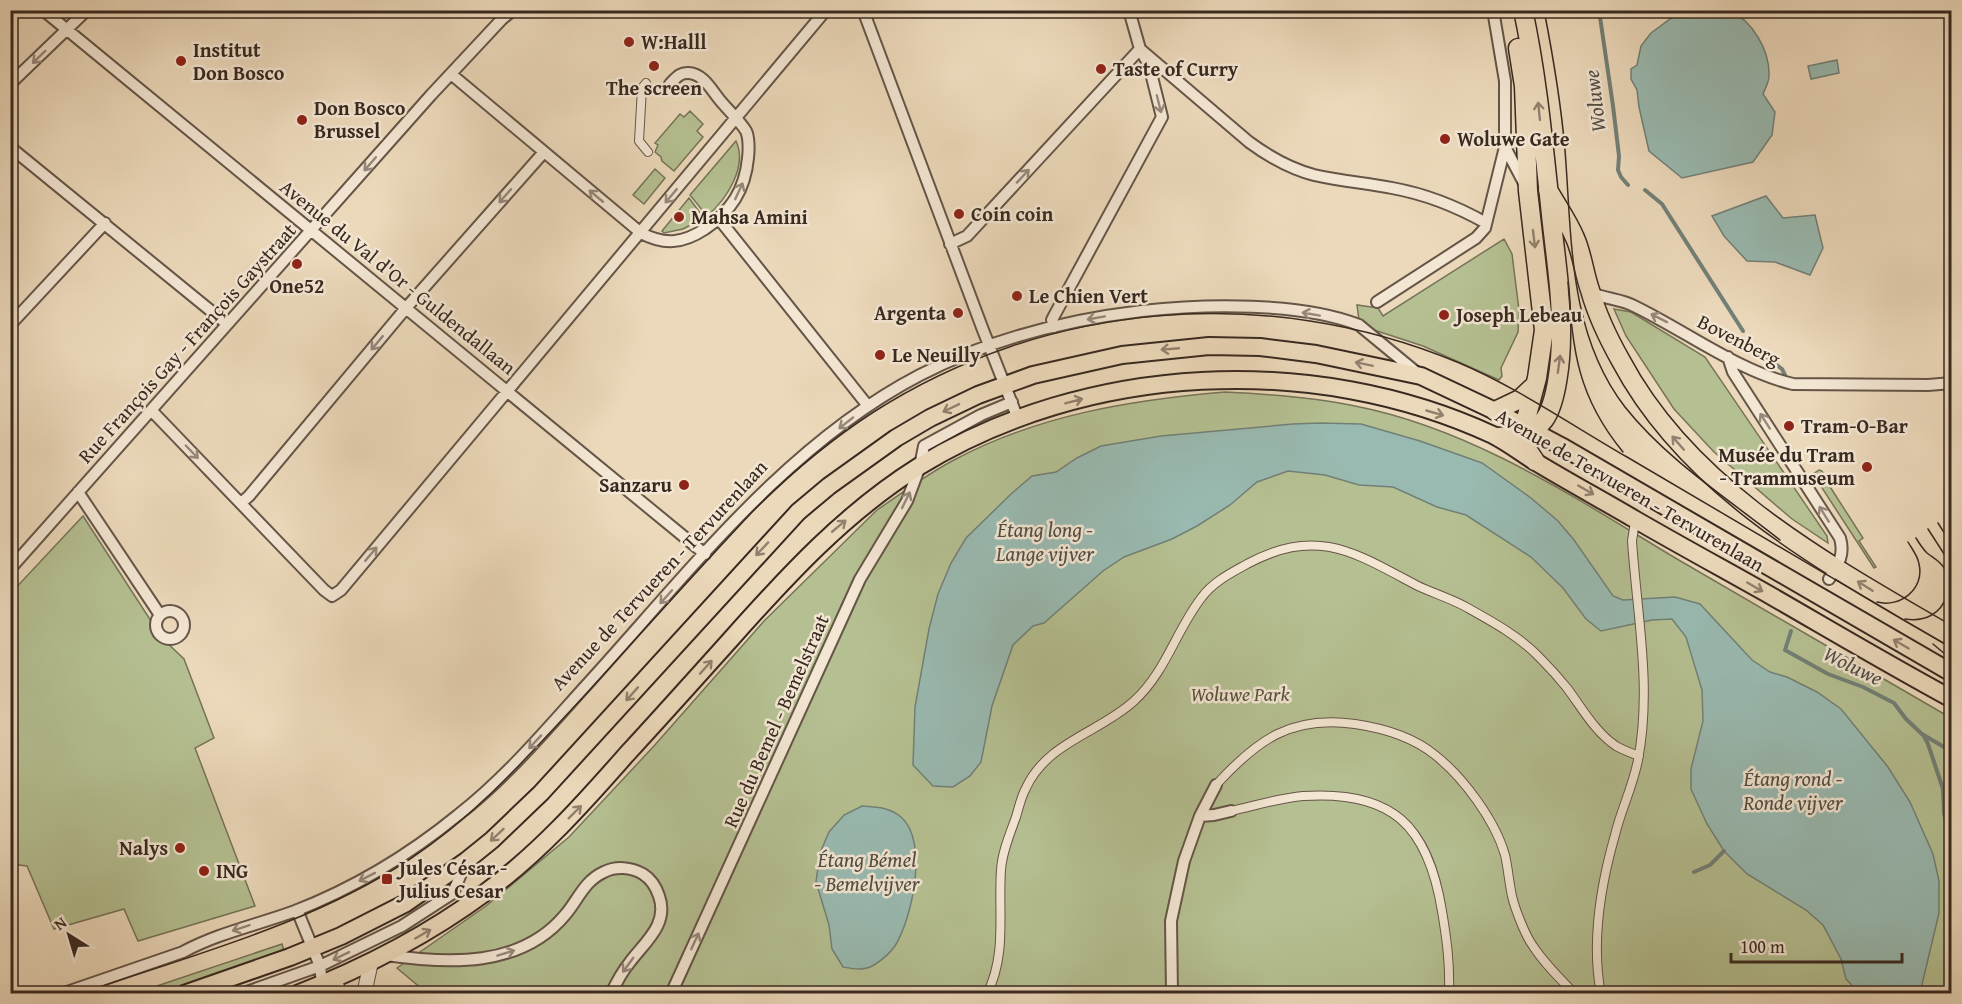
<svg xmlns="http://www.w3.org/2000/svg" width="1962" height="1004" font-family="'Gentium Book Plus',serif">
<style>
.green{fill:#b5c092;stroke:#767459;stroke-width:1.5}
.water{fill:#99bab1;stroke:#728077;stroke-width:1.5}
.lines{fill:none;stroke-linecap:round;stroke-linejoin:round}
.stream{stroke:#728077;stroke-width:4}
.pedestrian-casing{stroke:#655547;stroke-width:10}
.minor-casing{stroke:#655547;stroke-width:14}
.tertiary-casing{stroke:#655547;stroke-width:16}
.primary-casing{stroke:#382920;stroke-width:20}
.trunk-casing{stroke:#382920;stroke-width:21}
.pedestrian{stroke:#f3e6d3;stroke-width:8}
.minor{stroke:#f3e6d3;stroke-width:10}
.tertiary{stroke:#f3e6d3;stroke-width:14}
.primary{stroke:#ecd9bb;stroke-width:16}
.trunk{stroke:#ecd9bb;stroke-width:18}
.tram{stroke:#382920;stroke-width:1.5}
.oneway{stroke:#96887a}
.oneway2{stroke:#92816e}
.poi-dot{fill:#8f2418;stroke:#f3e6d3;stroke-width:2}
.labels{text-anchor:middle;stroke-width:5;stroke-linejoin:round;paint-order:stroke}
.poi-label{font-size:20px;font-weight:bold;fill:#382920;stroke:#f3e6d3;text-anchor:start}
.street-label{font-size:20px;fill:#382920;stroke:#f3e6d3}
.park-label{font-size:20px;font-style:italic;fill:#574f3c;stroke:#f3e6d3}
.water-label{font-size:21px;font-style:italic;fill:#504d44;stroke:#f3e6d3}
</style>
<rect width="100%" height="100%" fill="#ecd9bb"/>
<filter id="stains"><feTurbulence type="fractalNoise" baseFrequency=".00333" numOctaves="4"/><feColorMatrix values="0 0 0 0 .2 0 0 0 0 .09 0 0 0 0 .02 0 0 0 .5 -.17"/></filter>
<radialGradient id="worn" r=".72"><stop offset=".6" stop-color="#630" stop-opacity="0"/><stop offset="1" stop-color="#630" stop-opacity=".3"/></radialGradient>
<!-- green -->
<path class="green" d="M690,111L703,124L697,131L703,137L674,171L662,161L661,157L655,152L658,145L655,143L680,114L684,117Z
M736,141C748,167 726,200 707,216L690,195Z
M655,169L665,178L644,204L633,195Z
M689,198L704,218L683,229L664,233L662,231Z
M1504,239L1512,254L1519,310L1518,332L1501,368L1502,376L1499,380L1423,346L1371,329L1359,320L1357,305L1378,308L1383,316Z
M1614,309L1631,312L1705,357L1827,536L1828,543L1792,519L1714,452L1674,409L1626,336Z
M1225,392C1269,394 1312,397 1355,406C1473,429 1575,498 1677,559C1768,612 1860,665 1951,718V993L428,994L397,968L486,906L569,837L654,746L764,621L877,510C902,493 927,474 954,460C1038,415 1131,400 1225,392Z
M1819,470L1822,471L1826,478L1825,479L1863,538L1859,541L1876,567L1874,568L1813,474Z
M83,516L162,638L184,659L214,738L195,748L255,906L138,941L124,909L54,929L27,866L11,864V593Z
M282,944L284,951L159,993L133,994Z"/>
<!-- water -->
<path class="water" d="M1729,10C1753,21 1770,51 1769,76C1769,82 1765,89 1763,94L1775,112L1772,135L1753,162L1682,178L1649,151L1639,107L1637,90L1631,79V69L1637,65L1641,46L1651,33L1670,19L1687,11Z
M1837,60L1839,73L1811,79L1808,66Z
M1766,196L1783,218L1815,215L1823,248L1810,275L1775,262L1747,261L1724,236L1712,216Z
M1320,423L1361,424L1420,441L1482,463L1531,498L1558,521L1574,540L1613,596L1623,600L1675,597L1700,604L1752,660L1770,672L1787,677L1817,692L1841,709L1888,767L1910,802L1933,854L1939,881V913L1920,993H1859L1846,979L1841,959L1823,925L1806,910L1747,874L1724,851L1707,824L1691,789V769L1703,721L1702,690L1686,637L1672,619L1652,620L1601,631L1586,619L1563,588L1531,557L1466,515L1437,507L1393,487L1359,485L1325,475L1288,471L1257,482L1230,505L1197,526L1172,539L1124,557L1103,571L1044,623L1033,626L1013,645L992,706L981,762L970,776L953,787L933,786L913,765L915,707L929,629L938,594L951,563L966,538L1011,494L1032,476L1056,472L1077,458L1101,446L1161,436L1293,424Z
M862,806C877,807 889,807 901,817C929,841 912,919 895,946C890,953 882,960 874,965C864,971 854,969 843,967L832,949L829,925L816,882L820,853L829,832L844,815Z"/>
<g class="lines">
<!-- stream -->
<path class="stream" d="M1599,10L1613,106L1619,156L1618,170L1621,177L1628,185
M1645,190L1662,204L1743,331
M1752,346L1782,369L1785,375
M1791,631L1785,650L1828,674L1863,687L1894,703L1906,719L1924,736L1928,744L1943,789L1944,813L1947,825L1952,830
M1922,734L1944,747L1952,748
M1694,872L1710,865L1724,851"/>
<defs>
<path id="pedestrian" d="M646,83L642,88L639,141L648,152
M1216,785C1257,740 1291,715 1355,724C1382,728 1413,737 1435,755C1463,777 1495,820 1505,855C1508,868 1509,882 1512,896C1515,909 1525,935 1533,946C1544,963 1560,979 1575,994
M1231,811C1254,806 1279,798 1303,796C1393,790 1428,826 1442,911C1447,941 1450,964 1449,994
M987,994C1007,954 998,913 1001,870C1002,852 1010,834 1016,817C1019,807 1021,797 1026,788C1047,742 1099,733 1134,701C1166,672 1176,630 1202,597C1213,582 1231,573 1247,564C1317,527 1352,551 1416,585C1432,593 1450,598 1466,607C1493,622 1519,636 1540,658C1550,668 1559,678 1567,688C1582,708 1595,732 1616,746C1623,750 1631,753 1639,756
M1601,994C1591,943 1601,884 1615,835C1621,810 1633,786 1638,760C1652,687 1637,615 1632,541L1634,528"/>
<path id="minor" d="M43,10L705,554
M863,10L983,330L1018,419
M1493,10L1505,81V147L1525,185
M1140,49L1249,142C1268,156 1291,169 1314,175C1340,181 1366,183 1392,188C1425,194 1456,206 1486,223
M451,74L641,233C664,245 682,244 705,229C731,211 745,190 748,158C749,150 749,137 746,131C740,121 726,108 719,99C711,89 703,74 689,73C680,72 676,78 670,84
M10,84L87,10
M10,147L227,324
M719,219L868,406
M950,244L967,236L1140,49
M1590,292C1604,299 1621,299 1634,306C1684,330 1740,372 1793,384L1928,385L1952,383
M1377,302L1476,238L1485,228L1505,147
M10,325L105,223
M1054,327L1052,320L1054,316L1162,117L1149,65L1140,49L1129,10
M1728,357L1733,372L1840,538C1845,555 1838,565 1829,579
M151,410L324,590L332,596L341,590L826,10
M78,492L160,615
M241,503L249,496L406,308L544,152
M10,569L431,95L502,19L513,10
M156 625a14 14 0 1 1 28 0a14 14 0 1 1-28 0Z
M1200,816L1216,785
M297,910L320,966L322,984
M386,955C448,964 521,968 565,915C578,900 584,881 604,872C616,866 631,867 643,874C651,879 656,887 659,896C669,924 645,942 630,962C622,972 616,983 611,994
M61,994L183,952C218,933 257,925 295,911C354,888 409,855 458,815C508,776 549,726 591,680C690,571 787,444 920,375C988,340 1066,320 1142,311C1204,304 1301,302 1359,325L1416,372
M241,994L320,966L402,926L453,893L465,864
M671,994L860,579L907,501L920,466L924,446L981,415L1012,402
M1172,994L1171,921L1184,861L1200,816L1214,815L1231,811"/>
<path id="tertiary" d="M334,980L340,994
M364,994L371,962"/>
<path id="primary" d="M184,994L290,957L341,936L406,903L466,861L492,840L541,793L798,512L829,486L896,438L930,418L978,395L1033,375L1122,355L1209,346L1260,347L1316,354L1421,376L1495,411L1561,446L1952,673
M297,994C364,968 428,935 486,892C539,853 583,804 626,755C661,717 696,678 731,639C788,575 845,513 918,467C1086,363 1314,352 1493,435C1507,442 1520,452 1534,461C1567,481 1602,500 1636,520C1681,546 1727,571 1773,597C1832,631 1891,666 1952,699"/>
<path id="trunk" d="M1518,48L1524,86L1528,191L1544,330L1537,378L1522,434L1527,449L1535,461
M1548,190C1557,206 1568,221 1575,238C1582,253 1584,273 1590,290C1597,315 1608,338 1621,361C1690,491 1829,565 1952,637
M1495,411L1520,399L1535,385
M1499,437C1516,435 1533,435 1544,420C1557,403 1561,358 1561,336C1562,292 1554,248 1550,205C1543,140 1537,75 1523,10"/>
</defs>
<!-- pedestrian casing -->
<use href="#pedestrian" class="pedestrian-casing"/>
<!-- minor casing -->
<use href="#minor" class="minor-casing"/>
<!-- tertiary casing -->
<use href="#tertiary" class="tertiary-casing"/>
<!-- primary casing -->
<use href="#primary" class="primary-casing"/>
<!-- trunk casing -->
<use href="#trunk" class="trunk-casing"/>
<!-- pedestrian -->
<use href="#pedestrian" class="pedestrian"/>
<!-- minor -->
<use href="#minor" class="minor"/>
<!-- tertiary -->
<use href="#tertiary" class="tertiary"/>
<!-- primary -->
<use href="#primary" class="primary"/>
<!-- trunk -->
<use href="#trunk" class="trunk"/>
<!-- tram -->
<path class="tram" d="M1544,10C1553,56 1561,103 1565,150C1572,238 1568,333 1625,407C1667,460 1727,498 1780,540
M1568,282C1573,351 1577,396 1623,452
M1950,515L1952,517
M1938,523L1952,545
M1928,529L1946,557L1949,569
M1916,538C1919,543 1922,548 1927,553C1933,558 1940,561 1944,568C1954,587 1945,616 1952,638
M1877,602C1900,608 1925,589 1919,564C1918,556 1912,549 1908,542
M1905,619C1925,622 1941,614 1947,595
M1933,644L1952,660
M79,994C191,955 310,925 410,859C478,814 530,754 585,695C641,633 696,572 753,511C790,474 829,441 872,413C1046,301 1267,283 1457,362C1515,386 1573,426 1627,457C1735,520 1843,585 1952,648"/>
</g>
<!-- one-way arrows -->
<defs><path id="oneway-shaft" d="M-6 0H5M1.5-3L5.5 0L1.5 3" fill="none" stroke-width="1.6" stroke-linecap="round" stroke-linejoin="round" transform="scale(1.5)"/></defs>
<g class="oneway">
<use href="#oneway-shaft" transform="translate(39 57) rotate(136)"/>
<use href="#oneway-shaft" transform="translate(1159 104) rotate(76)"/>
<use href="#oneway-shaft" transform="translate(370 164) rotate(131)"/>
<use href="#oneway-shaft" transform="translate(1023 176) rotate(-47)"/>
<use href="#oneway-shaft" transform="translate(739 191) rotate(-65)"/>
<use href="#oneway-shaft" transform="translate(505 196) rotate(131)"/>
<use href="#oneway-shaft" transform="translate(596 196) rotate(-140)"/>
<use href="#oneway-shaft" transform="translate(671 196) rotate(130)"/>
<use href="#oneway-shaft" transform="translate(1311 314) rotate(-170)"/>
<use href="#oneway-shaft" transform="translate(1096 318) rotate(170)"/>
<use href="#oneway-shaft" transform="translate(1659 318) rotate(-153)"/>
<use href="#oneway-shaft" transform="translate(377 343) rotate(130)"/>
<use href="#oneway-shaft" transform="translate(1765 421) rotate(-123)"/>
<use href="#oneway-shaft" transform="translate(846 423) rotate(142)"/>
<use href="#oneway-shaft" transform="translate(192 452) rotate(46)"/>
<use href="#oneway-shaft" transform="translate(906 500) rotate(-64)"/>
<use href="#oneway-shaft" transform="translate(1824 514) rotate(-122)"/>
<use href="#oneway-shaft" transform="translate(371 554) rotate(-50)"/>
<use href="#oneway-shaft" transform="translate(666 597) rotate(132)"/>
<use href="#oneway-shaft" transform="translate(535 742) rotate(133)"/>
<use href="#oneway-shaft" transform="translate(367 877) rotate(153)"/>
<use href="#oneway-shaft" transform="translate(241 928) rotate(162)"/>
<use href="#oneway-shaft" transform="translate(695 941) rotate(-65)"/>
<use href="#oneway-shaft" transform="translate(506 953) rotate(-17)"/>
<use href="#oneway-shaft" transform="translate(341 956) rotate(154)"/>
<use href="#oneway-shaft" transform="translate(628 965) rotate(126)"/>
</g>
<g class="oneway2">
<use href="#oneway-shaft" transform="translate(1539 111) rotate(-96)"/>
<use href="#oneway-shaft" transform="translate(1534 239) rotate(83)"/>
<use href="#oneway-shaft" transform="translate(1170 349) rotate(175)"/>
<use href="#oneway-shaft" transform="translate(1364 364) rotate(-168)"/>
<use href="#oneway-shaft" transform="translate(1559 364) rotate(-82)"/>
<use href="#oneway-shaft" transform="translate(1074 401) rotate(-15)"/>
<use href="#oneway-shaft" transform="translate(951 408) rotate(154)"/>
<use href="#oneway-shaft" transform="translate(1435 413) rotate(16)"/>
<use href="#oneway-shaft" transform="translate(1678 443) rotate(-131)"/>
<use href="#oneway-shaft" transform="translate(1586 490) rotate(30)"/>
<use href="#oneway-shaft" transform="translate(839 526) rotate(-40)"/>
<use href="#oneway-shaft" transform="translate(762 549) rotate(133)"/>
<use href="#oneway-shaft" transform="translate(1865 586) rotate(-148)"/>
<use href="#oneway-shaft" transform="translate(1755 587) rotate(30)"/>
<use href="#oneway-shaft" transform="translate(1901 644) rotate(-150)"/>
<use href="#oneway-shaft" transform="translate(706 667) rotate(-48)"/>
<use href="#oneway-shaft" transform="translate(632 694) rotate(132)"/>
<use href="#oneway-shaft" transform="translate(575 812) rotate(-45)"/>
<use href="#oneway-shaft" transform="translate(497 835) rotate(137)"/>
<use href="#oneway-shaft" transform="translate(423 934) rotate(-30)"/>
</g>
<!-- markers -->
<g class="poi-dot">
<circle cx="629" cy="42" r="6"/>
<circle cx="181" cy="61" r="6"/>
<circle cx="654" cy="66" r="6"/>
<circle cx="1101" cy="69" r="6"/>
<circle cx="302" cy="120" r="6"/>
<circle cx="1445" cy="139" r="6"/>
<circle cx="959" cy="214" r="6"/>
<circle cx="679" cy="217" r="6"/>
<circle cx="297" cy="264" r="6"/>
<circle cx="1017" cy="296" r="6"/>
<circle cx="958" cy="313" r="6"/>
<circle cx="1444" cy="315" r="6"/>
<circle cx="880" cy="355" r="6"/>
<circle cx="1789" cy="426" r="6"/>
<circle cx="1867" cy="467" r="6"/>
<circle cx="684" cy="485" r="6"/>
<circle cx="180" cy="848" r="6"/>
<circle cx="204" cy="871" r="6"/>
<rect x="381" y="873" width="12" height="12" rx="3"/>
</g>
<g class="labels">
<!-- poi labels -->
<g class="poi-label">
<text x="641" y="49">W:Halll</text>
<text x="193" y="57">Institut<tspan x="193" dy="23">Don Bosco</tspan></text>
<text x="1113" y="76">Taste of Curry</text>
<text x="654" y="95" text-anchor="middle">The screen</text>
<text x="314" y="115">Don Bosco<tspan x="314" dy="23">Brussel</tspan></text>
<text x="1457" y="146">Woluwe Gate</text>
<text x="971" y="221">Coin coin</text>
<text x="691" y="224">Mahsa Amini</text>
<text x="297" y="293" text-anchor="middle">One52</text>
<text x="1029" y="303">Le Chien Vert</text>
<text x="946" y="320" text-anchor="end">Argenta</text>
<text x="1456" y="322">Joseph Lebeau</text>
<text x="892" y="362">Le Neuilly</text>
<text x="1801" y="433">Tram-O-Bar</text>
<text x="1855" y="462" text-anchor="end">Musée du Tram<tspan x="1855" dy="23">- Trammuseum</tspan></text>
<text x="672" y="492" text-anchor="end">Sanzaru</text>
<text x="168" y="855" text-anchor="end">Nalys</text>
<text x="399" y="875">Jules César -<tspan x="399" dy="23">Julius Cesar</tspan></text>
<text x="216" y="878">ING</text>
</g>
<!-- street labels -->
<g class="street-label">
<text transform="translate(398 277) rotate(39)" y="7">Avenue du Val d'Or - Guldendallaan</text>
<text transform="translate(1739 340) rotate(27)" y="7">Bovenberg</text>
<text transform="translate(187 343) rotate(-48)" y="7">Rue François Gay - François Gaystraat</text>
<text transform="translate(1630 490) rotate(30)" y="7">Avenue de Tervueren - Tervurenlaan</text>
<text transform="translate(659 575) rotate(-47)" y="7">Avenue de Tervueren - Tervurenlaan</text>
<text transform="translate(776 721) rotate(-66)" y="7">Rue du Bemel - Bemelstraat</text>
</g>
<!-- park labels -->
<g class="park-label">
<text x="1240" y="701">Woluwe Park</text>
</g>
<!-- water labels -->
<g class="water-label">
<text transform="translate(1595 101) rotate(-97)" y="7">Woluwe</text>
<text x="1045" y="537">Étang long -<tspan x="1045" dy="24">Lange vijver</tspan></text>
<text transform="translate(1853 666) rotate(26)" y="7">Woluwe</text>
<text x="1793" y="786">Étang rond -<tspan x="1793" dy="24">Ronde vijver</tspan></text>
<text x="867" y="867">Étang Bémel<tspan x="867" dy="24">- Bemelvijver</tspan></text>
</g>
</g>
<!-- margin -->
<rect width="1962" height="1004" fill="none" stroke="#ecd9bb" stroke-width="36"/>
<rect x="12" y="12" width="1938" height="980" fill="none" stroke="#382920" stroke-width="3"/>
<rect x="18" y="18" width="1926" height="968" fill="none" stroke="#382920" stroke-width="1.5"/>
<!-- north arrow -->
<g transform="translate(69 935) rotate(323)" stroke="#f3e6d3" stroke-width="4.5" paint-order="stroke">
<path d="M0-4.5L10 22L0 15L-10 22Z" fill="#382920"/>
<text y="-9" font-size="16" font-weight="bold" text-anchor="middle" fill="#382920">N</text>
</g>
<!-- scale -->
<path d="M1731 953v9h171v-9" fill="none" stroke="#382920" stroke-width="3"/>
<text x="1740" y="953" font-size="18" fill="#382920" stroke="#f3e6d3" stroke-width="4.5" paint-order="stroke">100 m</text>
<rect width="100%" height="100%" filter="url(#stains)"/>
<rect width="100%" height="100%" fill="url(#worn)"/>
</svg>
